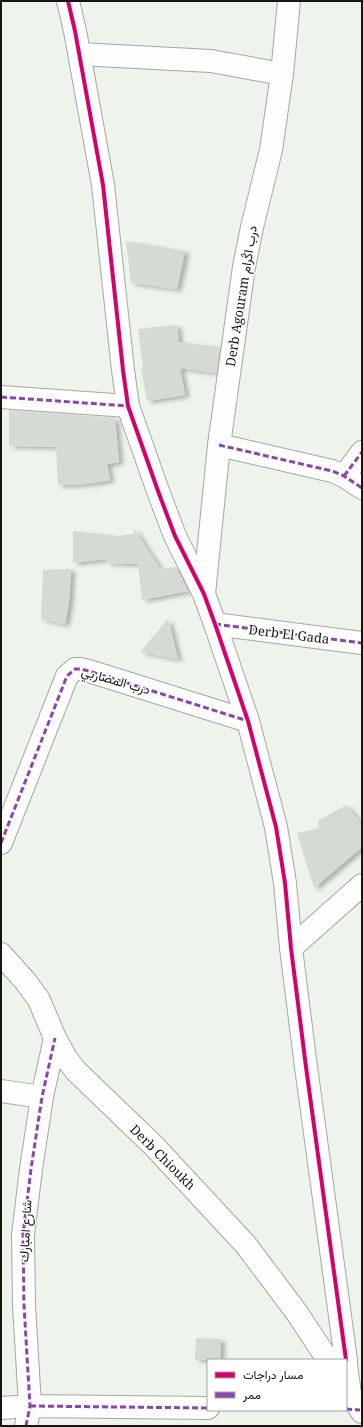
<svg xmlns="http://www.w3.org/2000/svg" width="363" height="1427" font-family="'Noto Serif',Vazirmatn,serif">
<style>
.building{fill:#d5dad3;filter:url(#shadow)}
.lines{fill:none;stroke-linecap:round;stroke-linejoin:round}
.minor-casing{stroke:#a3a8a1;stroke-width:24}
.minor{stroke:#fcfdfc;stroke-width:22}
.quiet{stroke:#8e44ad;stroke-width:3;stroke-dasharray:6 3;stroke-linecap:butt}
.cycleway-casing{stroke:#fff;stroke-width:6}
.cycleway{stroke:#d6006c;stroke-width:4}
.labels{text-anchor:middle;stroke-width:3;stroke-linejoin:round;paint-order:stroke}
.street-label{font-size:13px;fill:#131712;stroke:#fff}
</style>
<defs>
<filter id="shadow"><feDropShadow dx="4.5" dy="2.5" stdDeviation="2" flood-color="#0004"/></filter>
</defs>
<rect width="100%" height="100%" fill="#eef4ec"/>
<!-- building -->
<path class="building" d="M126,241L185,251L177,289L131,283Z
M177,325L179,342L220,347L217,373L180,368L185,395L147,401L141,368H143L138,329Z
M9,410L115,418L119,462L107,464L110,480L87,484L58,485L56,447L9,446Z
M133,527L160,569L176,567L188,591L142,600L138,564L106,563V559L73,563V531L118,536L134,534Z
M71,569L69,602L65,624L41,619L43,570Z
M168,619L178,659L140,652Z
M346,805L362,825V847L314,888L297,833L319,828L318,821Z
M196,1338L221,1339L220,1360H195Z"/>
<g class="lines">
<defs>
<path id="minor" d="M68,1L75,31L103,185L123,370L128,406L158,491L175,536L204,594L215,624L248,721L276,827L285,883L291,948L306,1067L346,1360
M79,54L211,61L282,74
M1,397L128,406
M219,445L332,471L344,476L362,488
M344,476L362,452
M204,594L219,445L244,267L252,227L271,150L282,74L289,1
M215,624L362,643
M1,843L67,676L75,669H81L92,672L248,721
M291,948L362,885
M1,954L26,982L39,1000L55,1038L66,1058L76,1071L154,1146L246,1245L297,1313L328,1360
M1,1091L42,1097
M346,1364L350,1394
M346,1388L362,1412
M1,1408L30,1406L208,1408
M26,1426L30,1406L24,1305L23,1235L31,1169L42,1097L55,1038"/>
</defs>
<!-- minor casing -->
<use href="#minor" class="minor-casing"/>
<!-- minor -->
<use href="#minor" class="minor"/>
<!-- quiet -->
<path class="quiet" d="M1,397L128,406
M219,445L332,471L344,476L362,488
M344,476L362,452
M215,624L362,643
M1,843L67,676L75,669H81L92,672L248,721
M30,1406L208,1408
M346,1409L360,1410
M26,1426L30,1406L24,1305L23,1235L31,1169L42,1097L55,1038"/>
<defs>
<path id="cycleway" d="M68,1L75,31L103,185L123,370L128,406L158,491L175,536L204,594L215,624L248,721L276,827L285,883L291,948L306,1067L346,1360"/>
</defs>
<!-- cycleway casing -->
<use href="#cycleway" class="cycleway-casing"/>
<!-- cycleway -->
<use href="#cycleway" class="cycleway"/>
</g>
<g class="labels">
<!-- street labels -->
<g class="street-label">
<text transform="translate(241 296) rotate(-81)" y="5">Derb Agouram درب اڭرام</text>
<text transform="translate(289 634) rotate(7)" y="5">Derb El Gada</text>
<text transform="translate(116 680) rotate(16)" y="5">درب المضاربي</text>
<text transform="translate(163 1157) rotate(45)" y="5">Derb Chioukh</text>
<text transform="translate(25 1231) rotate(-87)" y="5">شارع امبارك</text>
</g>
</g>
<!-- border -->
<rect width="363" height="1427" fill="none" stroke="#131712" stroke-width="4"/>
<!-- legend -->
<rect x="207" y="1359" width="140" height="52" fill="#ffffff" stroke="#a1a2a0"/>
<rect x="215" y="1372" width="20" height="6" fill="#d6006c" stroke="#a1a2a0"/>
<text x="243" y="1379" font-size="12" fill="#131712">مسار دراجات</text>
<rect x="215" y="1392" width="20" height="6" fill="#8e44ad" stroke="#a1a2a0"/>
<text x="243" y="1399" font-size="12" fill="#131712">ممر</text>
</svg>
